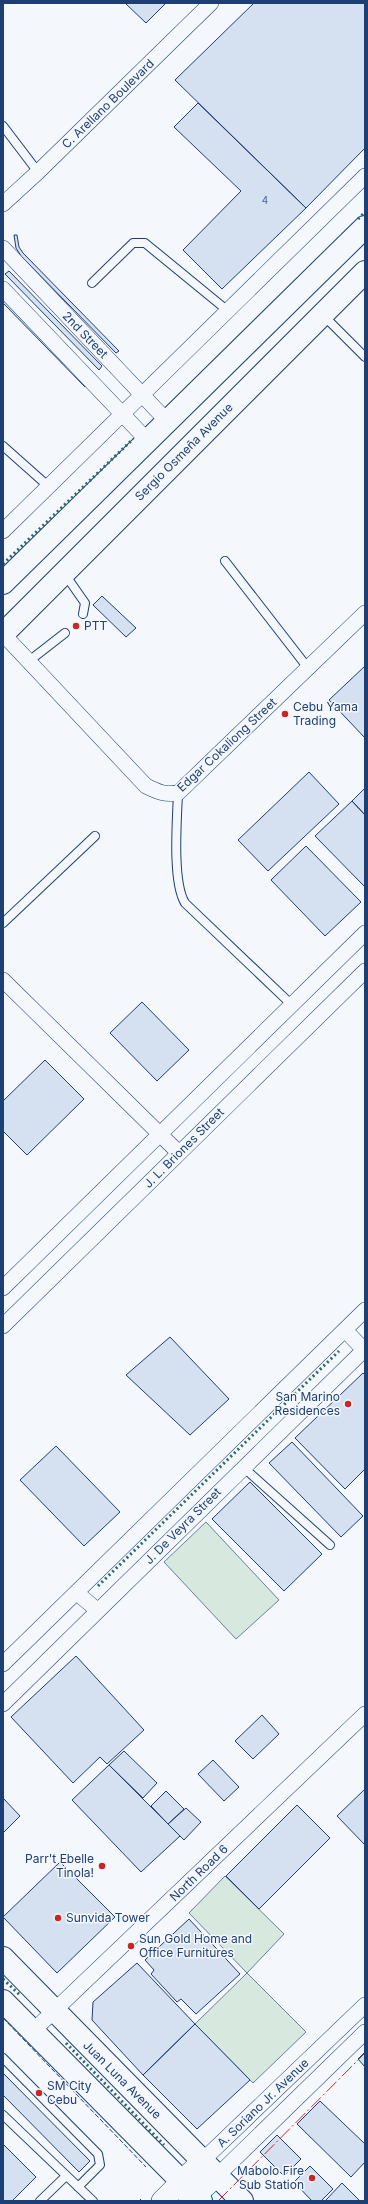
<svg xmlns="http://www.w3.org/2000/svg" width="368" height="2204" font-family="Inter,sans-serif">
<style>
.green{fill:#d7e8df;stroke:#687fa3}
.building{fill:#d5e0f0;stroke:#1d3f73}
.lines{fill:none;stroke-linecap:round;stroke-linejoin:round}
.lane-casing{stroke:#1d3f73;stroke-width:10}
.street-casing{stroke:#1d3f73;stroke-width:16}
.secondary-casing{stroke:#1d3f73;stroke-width:22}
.primary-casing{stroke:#1d3f73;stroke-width:24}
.highway-casing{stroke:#1d3f73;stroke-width:24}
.lane{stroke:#f4f7fb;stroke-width:8}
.street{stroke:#f4f7fb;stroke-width:15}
.secondary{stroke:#f4f7fb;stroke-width:21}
.primary{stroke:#f4f7fb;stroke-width:22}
.highway{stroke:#f4f7fb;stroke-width:22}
.hedge{stroke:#2c6c60;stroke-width:3;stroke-dasharray:2 3;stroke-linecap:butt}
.fence{stroke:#1d3f73;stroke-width:1;stroke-dasharray:5 2;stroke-linecap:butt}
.power{stroke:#c62828;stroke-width:1;stroke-dasharray:14 3 2 3;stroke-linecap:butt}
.poi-dot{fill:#c62828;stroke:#f4f7fb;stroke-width:1.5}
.labels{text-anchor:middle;stroke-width:3;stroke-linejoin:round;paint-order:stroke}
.number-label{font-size:10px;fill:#4b6792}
.street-label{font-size:12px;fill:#1d3f73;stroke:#f4f7fb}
.poi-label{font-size:12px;fill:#1d3f73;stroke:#f4f7fb;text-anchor:start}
</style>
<rect width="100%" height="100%" fill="#f4f7fb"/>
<!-- green -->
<path class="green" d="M206,1522L279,1600L236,1639L164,1562Z
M225,1876L284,1934L247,1973L306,2032L253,2083L195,2024L247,1973L189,1913Z"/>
<!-- building -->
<path class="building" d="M125,3H166L146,23Z
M254,3H365V148L306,208L175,80Z
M198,103L306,208L222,289L183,250L241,191L174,127Z
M14,235H17L19,247L23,253L119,351L116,353L21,256L16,248Z
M9,271L102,366L99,370L5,274Z
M3,298L88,384L85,387L3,303Z
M102,596L136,628L126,637L93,605Z
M365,666V738L329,700Z
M309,772L339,804L268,871L238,840Z
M365,788V815L352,801Z
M352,801L365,815V887L315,836Z
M306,846L361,902L325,936L271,880Z
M142,1002L189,1050L157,1081L110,1033Z
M45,1060L84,1099L27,1155L3,1131V1101Z
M170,1337L229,1399L190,1435L126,1375Z
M363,1373L365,1375V1469L345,1489L295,1438Z
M292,1442L363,1516L341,1537L269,1463Z
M56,1446L120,1512L84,1546L20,1480Z
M250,1482L322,1554L284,1591L212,1519Z
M76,1656L144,1730L107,1764L100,1757L73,1783L11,1717Z
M262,1715L279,1734L253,1759L235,1741Z
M124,1751L157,1783L143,1798L109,1765Z
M213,1760L239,1787L224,1801L198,1774Z
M109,1765L180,1836L141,1872L72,1800Z
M365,1789V1845L337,1816Z
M166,1791L184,1809L168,1824L151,1806Z
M3,1798L20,1816L3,1833Z
M297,1805L330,1838L259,1909L226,1876Z
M186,1808L201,1822L184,1840L168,1824Z
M60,1862L115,1917L57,1973L3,1917Z
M189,1919L240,1974L196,2014L181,1999L177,2002L151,1974L154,1970L145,1960Z
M137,1963L195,2024L143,2075L92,2020L93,2002Z
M195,2024L250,2080L197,2129L143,2075Z
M365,2052V2067L358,2059Z
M3,2073L90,2161L79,2172L3,2095Z
M320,2101L365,2144V2162L351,2177L297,2124Z
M277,2135L301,2159L284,2176L260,2152Z
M3,2144L36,2177L12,2201H3Z
M310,2166L333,2189L321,2201H312L294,2182Z
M342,2183L360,2201H325Z"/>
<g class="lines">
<defs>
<path id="lane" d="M3,126L38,172
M92,283L133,243H145L228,311
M323,315L365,357
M3,446L48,486
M225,561L308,668
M64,573L85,603L83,614
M29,661L65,633
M178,793C177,819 172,882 185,903L292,1005
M3,923L95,836
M243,1467L330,1545
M3,2058L98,2154L100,2165L78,2187
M3,2115L93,2201
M40,2201L66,2176"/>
<path id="street" d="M3,204L38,172L211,3
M3,248L167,421
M3,289L148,441
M3,531L365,176
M3,634L146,786C158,792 165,795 178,793L365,613
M3,980L179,1153
M3,1288L365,933
M3,1326L365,971
M345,1330L365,1351
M77,1593L97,1610
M3,1664L365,1310
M3,1704L365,1349
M33,2031L365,1714
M202,2161L365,2005
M217,2176L365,2032"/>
<path id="secondary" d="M162,2201L202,2161
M189,2201L217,2176"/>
<path id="primary" d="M3,1958L242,2201
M3,2001L201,2201"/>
<path id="highway" d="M3,583L365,227
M3,634L365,272"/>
</defs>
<!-- lane casing -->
<use href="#lane" class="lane-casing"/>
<!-- street casing -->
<use href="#street" class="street-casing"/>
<!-- secondary casing -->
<use href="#secondary" class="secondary-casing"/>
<!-- primary casing -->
<use href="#primary" class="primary-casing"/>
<!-- highway casing -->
<use href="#highway" class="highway-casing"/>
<!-- lane -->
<use href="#lane" class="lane"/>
<!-- street -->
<use href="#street" class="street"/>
<!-- secondary -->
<use href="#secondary" class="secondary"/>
<!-- primary -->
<use href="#primary" class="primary"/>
<!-- highway -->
<use href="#highway" class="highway"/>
<!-- hedge -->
<path class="hedge" d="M358,219L365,212
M3,564L133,439
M98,1586L339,1351
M3,1979L21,1996
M66,2043L164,2145"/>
<!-- fence -->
<path class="fence" d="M3,2018L146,2167
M139,2201L141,2199"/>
<!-- power -->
<path class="power" d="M218,2201L365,2053"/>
</g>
<!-- markers -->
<g class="poi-dot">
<circle cx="76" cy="626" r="4"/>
<circle cx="285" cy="714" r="4"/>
<circle cx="348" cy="1404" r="4"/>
<circle cx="102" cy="1866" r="4"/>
<circle cx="58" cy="1918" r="4"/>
<circle cx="131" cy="1946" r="4"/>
<circle cx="39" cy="2093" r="4"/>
<circle cx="312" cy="2178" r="4"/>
</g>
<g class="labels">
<!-- number labels -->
<g class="number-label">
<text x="265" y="204">4</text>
</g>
<!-- street labels -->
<g class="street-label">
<text transform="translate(108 104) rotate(-44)" y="4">C. Arellano Boulevard</text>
<text transform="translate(85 335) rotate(46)" y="4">2nd Street</text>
<text transform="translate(184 452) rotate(-45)" y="4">Sergio Osmeña Avenue</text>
<text transform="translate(227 745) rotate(-43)" y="4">Edgar Cokaliong Street</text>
<text transform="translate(184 1148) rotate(-45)" y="4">J. L. Briones Street</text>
<text transform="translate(183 1526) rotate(-45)" y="4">J. De Veyra Street</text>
<text transform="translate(199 1873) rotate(-44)" y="4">North Road 6</text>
<text transform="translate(122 2080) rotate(45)" y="4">Juan Luna Avenue</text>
<text transform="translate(263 2103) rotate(-44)" y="4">A. Soriano Jr. Avenue</text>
</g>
<!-- poi labels -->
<g class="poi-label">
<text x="84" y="630">PTT</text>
<text x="293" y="711">Cebu Yama<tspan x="293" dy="14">Trading</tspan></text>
<text x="340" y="1401" text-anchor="end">San Marino<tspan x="340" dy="14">Residences</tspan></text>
<text x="94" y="1863" text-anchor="end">Parr't Ebelle<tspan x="94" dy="14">Tinola!</tspan></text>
<text x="66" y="1922">Sunvida Tower</text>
<text x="139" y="1943">Sun Gold Home and<tspan x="139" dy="14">Office Furnitures</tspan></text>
<text x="47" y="2090">SM City<tspan x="47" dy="14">Cebu</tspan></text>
<text x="304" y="2175" text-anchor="end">Mabolo Fire<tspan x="304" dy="14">Sub Station</tspan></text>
</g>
</g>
<!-- border -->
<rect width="368" height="2204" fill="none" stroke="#1d3f73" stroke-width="8"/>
</svg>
